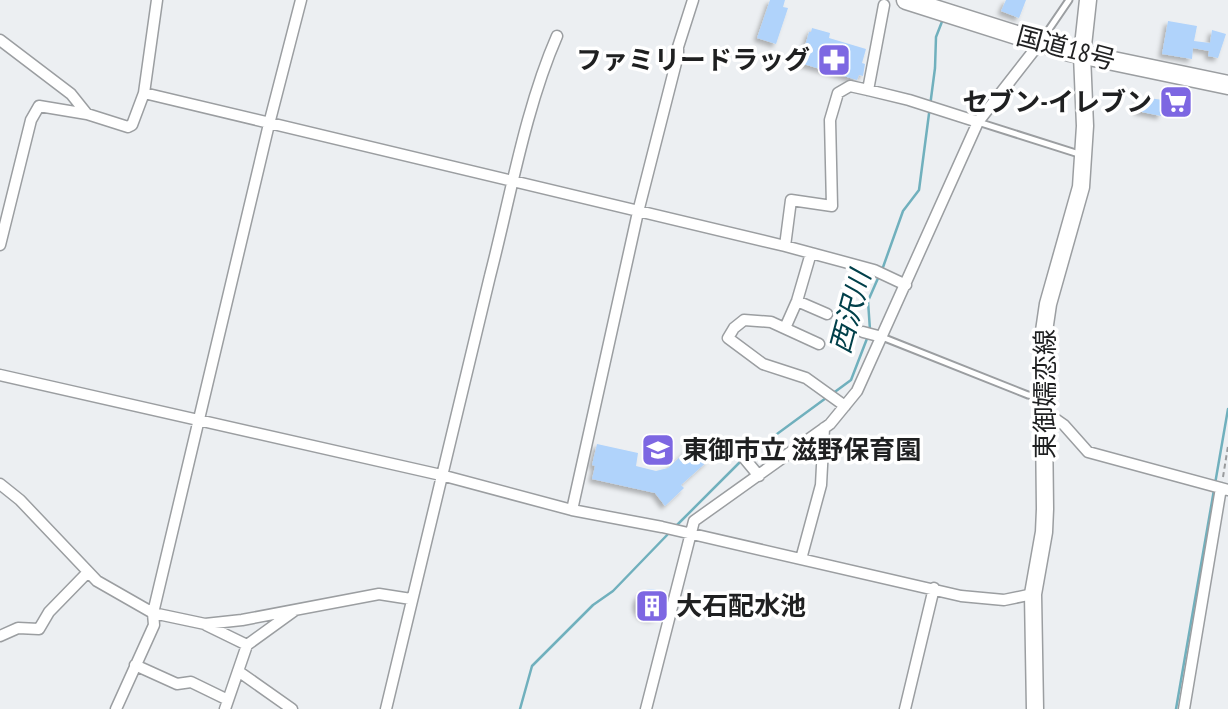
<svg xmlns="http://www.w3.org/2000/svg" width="1228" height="709" font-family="'PT Sans Narrow','Noto Sans JP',sans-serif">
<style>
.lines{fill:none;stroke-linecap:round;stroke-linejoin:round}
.stream{stroke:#70b0bd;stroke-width:2.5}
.building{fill:#b0d3fb;filter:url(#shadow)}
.lane-casing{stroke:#9b9ea1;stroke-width:9}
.street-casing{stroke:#9b9ea1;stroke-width:13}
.primary-casing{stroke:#9b9ea1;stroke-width:19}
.highway-casing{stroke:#9b9ea1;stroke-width:21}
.path{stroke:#999b9d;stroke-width:2;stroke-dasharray:5 3.5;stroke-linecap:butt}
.lane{stroke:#fff;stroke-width:5}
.street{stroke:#fff;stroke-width:10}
.primary{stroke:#fff;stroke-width:16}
.highway{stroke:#fff;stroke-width:18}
.labels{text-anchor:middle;stroke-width:7;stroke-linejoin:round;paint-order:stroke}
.street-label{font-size:26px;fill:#1f2021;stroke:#fff}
.poi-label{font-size:26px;font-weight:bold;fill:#1f2021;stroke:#fff;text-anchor:end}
.water-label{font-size:28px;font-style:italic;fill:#01404a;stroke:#fff}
</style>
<defs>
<filter id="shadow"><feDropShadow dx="-3.5" dy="3.5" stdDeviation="2" flood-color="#0004"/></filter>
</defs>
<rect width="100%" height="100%" fill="#eceff2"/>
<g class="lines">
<!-- stream -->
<path class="stream" d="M882,270L903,211L919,190L935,68L936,37L943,19
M870,330L868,301L879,276
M832,394L851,380L868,336
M747,456L826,398
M675,527L742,460
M520,709L532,666L593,605L613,591L670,532
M1176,709L1228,409"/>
</g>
<!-- building -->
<path class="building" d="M770,0H785L783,7L788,8L776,44L757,38Z
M1006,0H1026L1019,18L1001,11Z
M1168,21L1197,26L1194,41L1210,43L1212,30L1226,34L1218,58L1208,56L1209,51L1193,48L1192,59L1162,54Z
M812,28L830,33L829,38L866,49L862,63L865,64L863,76L859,75L857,80L800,63L809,32H811Z
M1139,97L1164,100L1161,116L1137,111Z
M695,443L709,460L681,485L684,488L665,506L655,493L592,479L595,466L592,465L597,444L638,453L636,466L656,471L668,468Z
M636 604a15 15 0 1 1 30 0a15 15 0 1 1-30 0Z"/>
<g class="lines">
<defs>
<path id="lane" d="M1041,41L1069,0
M978,122L1082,155
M882,337L1028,395L1040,397"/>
<path id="street" d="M0,40L71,94L87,114
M868,90L884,5
M144,93L785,246L874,270L906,285
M0,245L31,120L39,106L87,114L128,127L132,125L144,93L157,0
M785,246L791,200L832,206L830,120L838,93L850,86L868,90L909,100L978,122
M797,301L827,314
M785,328L797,301L811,253
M863,332L882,337
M819,344L771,322L744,320L734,328L728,338L763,364L806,378L845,406
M0,375L441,475L572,510L662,527L961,596L1004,600L1033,594
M1045,416L1054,418L1064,425L1088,452L1228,490
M740,453L759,476
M0,484L20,500L97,581L153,613L205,624L242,620L379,594L411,599
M572,510L638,212L678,55V47L693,0
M801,559L821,485L824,428
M206,625L247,645
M0,636L18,628L39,629L49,612L88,572
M135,665L177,684L191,682L228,700
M238,671L292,709
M116,709L154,625L153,613L269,124L301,0
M225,709L247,645L294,611
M386,709C420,564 455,420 490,276C510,199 525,109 557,36
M646,709L694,521L830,424L857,391L978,122L1039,44
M905,709L934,588
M1184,709L1221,488"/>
<path id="primary" d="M1035,709L1033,594L1044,532L1045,509L1043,338L1048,304L1081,187L1085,126L1082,55L1088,0"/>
<path id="highway" d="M906,0L1070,52L1228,85"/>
</defs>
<!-- lane casing -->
<use href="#lane" class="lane-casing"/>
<!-- street casing -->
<use href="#street" class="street-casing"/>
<!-- primary casing -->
<use href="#primary" class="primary-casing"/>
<!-- highway casing -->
<use href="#highway" class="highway-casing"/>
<!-- path -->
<path class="path" d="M1223,477L1228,446"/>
<!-- lane -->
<use href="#lane" class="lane"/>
<!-- street -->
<use href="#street" class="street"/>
<!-- primary -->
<use href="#primary" class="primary"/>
<!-- highway -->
<use href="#highway" class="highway"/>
</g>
<!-- icons -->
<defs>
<symbol id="pharmacy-square" viewBox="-11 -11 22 22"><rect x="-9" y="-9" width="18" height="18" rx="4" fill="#7d67e2" stroke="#fff"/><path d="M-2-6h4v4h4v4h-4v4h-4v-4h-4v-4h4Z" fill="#fff"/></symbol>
<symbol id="supermarket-square" viewBox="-11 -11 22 22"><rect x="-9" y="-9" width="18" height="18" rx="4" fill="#7d67e2" stroke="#fff"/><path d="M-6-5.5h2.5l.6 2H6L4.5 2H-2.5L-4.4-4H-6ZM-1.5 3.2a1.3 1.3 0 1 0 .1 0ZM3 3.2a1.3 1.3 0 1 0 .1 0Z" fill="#fff"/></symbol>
<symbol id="school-square" viewBox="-11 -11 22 22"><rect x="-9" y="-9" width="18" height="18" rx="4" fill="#7d67e2" stroke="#fff"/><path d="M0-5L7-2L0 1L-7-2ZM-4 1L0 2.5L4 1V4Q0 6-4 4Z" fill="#fff"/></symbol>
<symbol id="building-square" viewBox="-11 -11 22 22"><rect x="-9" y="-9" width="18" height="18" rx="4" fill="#7d67e2" stroke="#fff"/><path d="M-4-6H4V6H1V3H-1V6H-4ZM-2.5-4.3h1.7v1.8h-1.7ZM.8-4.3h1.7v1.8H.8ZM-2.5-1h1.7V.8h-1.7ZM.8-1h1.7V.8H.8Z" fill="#fff"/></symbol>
</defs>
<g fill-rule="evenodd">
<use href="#pharmacy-square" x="815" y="41" width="38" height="38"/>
<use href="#supermarket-square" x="1157" y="83" width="38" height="38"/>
<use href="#school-square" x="639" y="431" width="38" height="38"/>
<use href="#building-square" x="633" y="587" width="38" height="38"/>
</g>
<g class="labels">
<!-- street labels -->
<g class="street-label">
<text transform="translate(1066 48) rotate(15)" y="9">国道18号</text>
<text transform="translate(1045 394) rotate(-90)" y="9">東御嬬恋線</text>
</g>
<!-- poi labels -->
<g class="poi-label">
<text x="810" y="69">ファミリードラッグ</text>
<text x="1152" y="111">セブン-イレブン</text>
<text x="682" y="459" text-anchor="start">東御市立 滋野保育園</text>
<text x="676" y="615" text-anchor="start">大石配水池</text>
</g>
<!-- water labels -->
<g class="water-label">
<text transform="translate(850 312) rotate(-75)" y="10">西沢川</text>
</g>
</g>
</svg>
